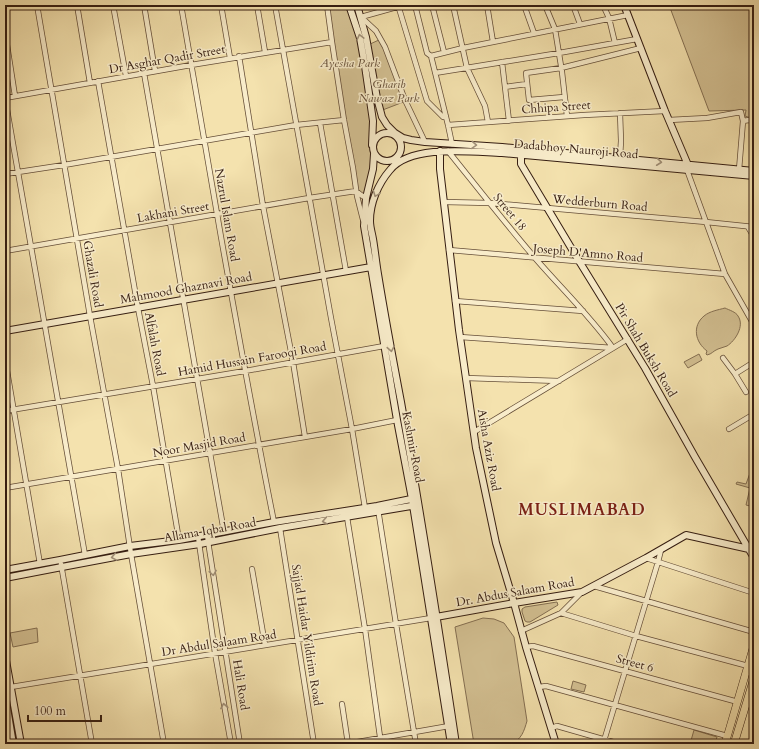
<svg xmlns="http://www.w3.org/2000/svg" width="759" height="749" font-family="Cardo,serif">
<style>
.green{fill:#d4c193;stroke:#846f52}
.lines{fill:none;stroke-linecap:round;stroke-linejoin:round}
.street-casing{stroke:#654e38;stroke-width:6}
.secondary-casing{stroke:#351d11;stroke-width:8}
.primary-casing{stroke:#351d11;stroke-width:8}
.street{stroke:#f8ecca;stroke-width:4.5}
.secondary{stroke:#f8ecca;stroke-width:6}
.primary{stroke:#f4e2ae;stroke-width:7}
.oneway{stroke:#a08f77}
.labels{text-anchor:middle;stroke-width:3;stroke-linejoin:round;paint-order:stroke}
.street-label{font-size:12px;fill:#351d11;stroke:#f8ecca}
.park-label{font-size:12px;font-style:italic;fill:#654e38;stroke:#f8ecca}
.district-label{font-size:16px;font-weight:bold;letter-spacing:1px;fill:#7a1f14;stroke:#f8ecca}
</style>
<rect width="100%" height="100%" fill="#f4e2ae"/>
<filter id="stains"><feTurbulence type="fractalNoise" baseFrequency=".005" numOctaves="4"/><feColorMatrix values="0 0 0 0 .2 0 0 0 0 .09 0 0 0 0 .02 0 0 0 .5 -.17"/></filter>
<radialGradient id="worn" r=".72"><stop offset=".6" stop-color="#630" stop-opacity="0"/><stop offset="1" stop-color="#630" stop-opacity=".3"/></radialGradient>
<!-- green -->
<path class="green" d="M327,5H346L350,9L356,24L373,121L372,150L374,154L366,198L356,191Z
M669,5H754V119L745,116L746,110L709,111Z
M381,39L406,101L380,111L368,45Z
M725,308C729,310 736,312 738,316C745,326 735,341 727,346C724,347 721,348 718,349C713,351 712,354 707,355L706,354L707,351C695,342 692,326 704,316C710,311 718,310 725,308Z
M699,354L702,360L688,368L684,362Z
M750,473L754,474V507L746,505L750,488L736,484L737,482L746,484Z
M557,602L558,605L530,622H527L525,621L522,612V609L525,607Z
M483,618L494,619L504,623L514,637L527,721C524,731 522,739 511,744H474L455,627Z
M37,628L38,642L13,647L10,633Z
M573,681L586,685L584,692L571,689Z
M694,730L717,737L715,744H690Z"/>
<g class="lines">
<defs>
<path id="street" d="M37,5L90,316L118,469L131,554L164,744
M77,5L90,83
M113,5L126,76
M144,5L155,71
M181,5C194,83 208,160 221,237C238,332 255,427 274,522
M221,5L230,58
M257,5L265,52
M275,5L331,318L352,429L365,508
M327,5L332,42L344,120L353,168L357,196L363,220
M398,5L427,101L443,117L446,116
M415,5L427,53L431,56L448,125L452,144
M432,5L444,52
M453,5L467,68L485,106L488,122
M487,5L493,42
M524,5L534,33
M545,5L555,29L562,72L567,116
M573,5L580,24
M603,5L609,18L615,43
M361,17L376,31L385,47L405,100L425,142
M361,17L404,5
M5,32L15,96
M239,56L263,206L293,362L305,437
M431,56L463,48L628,15
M502,62L509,121
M144,73L210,453L224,532
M435,73L559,53L637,39
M98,81L138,308L153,386L179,540
M505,87L527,84
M564,97L529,100L526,73L561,68L641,48
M5,98L85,555
M5,98L191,65L332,42
M669,120L707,118L741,112L743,121L739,170
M743,121L749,120L754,123
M320,123L346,271
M448,125L584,115L665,111
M448,151C477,187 505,223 535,258C561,288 590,316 613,348
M620,157L621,141L620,113
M687,168V170L725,274L754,325
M5,174L64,165L296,125L344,120
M444,202L490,203L706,222L754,227
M748,227L754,237
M449,250L725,274
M5,251L309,198L356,191L361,195L366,198
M455,301L583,311
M460,337L613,348
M723,358L735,374L746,392
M5,359L40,564
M735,374L754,362
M466,378L559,381
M5,411L245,371L384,346
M729,429L754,414
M474,432L628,339
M5,488L352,429L397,420
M378,509L396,624L416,744
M347,517L365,629L381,744
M280,528L314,744
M207,535L240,744
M198,536L215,653L231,744
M646,558L754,593
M61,564L92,744
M252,569L265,645
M594,586L754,632
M561,613L636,636L748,666
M521,631L561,613L582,592
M526,647L533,646L738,702
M11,687L431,618
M539,687L546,686L727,736
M342,704L348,744
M551,728L557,726L620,744
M346,744L449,726
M603,744L658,562L661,550"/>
<path id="secondary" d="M349,5L360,38L365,66L373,121L372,145
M357,5L366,37L377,98L382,117L387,125L395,133L403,138L411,140L425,142L502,147L754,171
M624,5L665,111L688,165
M373 147a14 14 0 1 1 28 0a14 14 0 1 1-28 0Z
M440,151V169L459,330L476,448L496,543L514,603L526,647L556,744
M374,154L373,169L366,198L364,226L397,420L412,499L451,744
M521,155V164L579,261L645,368L695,457L754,558
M5,331L371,267
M5,570L60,560L130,546L179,540L274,522L377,506L416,498
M5,578L62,567L131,554L200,544L280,528L417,505
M436,617L514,603L582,592L646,558L686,535L749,549
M5,655L21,744
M5,696L13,744
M456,744C439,630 421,516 401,402C393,360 385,317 378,274C376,262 375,251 373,239C372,233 370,227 370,221C370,203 378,184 390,170C411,144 472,152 502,153L754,176"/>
<path id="primary" d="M725,744L754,645
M734,744L754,678"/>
</defs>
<!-- street casing -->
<use href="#street" class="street-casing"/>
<!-- secondary casing -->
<use href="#secondary" class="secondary-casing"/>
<!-- primary casing -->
<use href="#primary" class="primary-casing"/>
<!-- street -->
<use href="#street" class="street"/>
<!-- secondary -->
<use href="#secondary" class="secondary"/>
<!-- primary -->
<use href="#primary" class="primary"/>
</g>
<!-- one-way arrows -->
<defs><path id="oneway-chevron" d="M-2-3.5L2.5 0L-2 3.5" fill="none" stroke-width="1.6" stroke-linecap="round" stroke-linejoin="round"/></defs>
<g class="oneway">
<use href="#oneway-chevron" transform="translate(360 37) rotate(-104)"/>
<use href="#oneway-chevron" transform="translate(474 145) rotate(4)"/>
<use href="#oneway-chevron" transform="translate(659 162) rotate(6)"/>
<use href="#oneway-chevron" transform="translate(376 194) rotate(111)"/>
<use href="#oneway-chevron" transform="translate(391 349) rotate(80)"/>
<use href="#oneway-chevron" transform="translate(325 521) rotate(170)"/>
<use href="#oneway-chevron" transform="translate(114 557) rotate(170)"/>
<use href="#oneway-chevron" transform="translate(213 573) rotate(81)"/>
<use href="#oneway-chevron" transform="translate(224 706) rotate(-100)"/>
</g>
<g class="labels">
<!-- street labels -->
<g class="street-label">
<text transform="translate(167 59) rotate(-10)" y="4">Dr Asghar Qadir Street</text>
<text transform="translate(556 107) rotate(-4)" y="4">Chhipa Street</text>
<text transform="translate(576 149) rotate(5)" y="4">Dadabhoy Nauroji Road</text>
<text transform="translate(600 203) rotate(5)" y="4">Wedderburn Road</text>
<text transform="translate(173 212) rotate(-10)" y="4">Lakhani Street</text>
<text transform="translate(510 212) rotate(50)" y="4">Street 18</text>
<text transform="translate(227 215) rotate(80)" y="4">Nazrul Islam Road</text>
<text transform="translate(588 253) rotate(5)" y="4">Joseph D'Amno Road</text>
<text transform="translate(93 274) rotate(80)" y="4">Ghazali Road</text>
<text transform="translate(186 288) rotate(-10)" y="4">Mahmood Ghaznavi Road</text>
<text transform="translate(155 344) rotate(79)" y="4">Alfalah Road</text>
<text transform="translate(646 350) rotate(59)" y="4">Pir Shah Buksh Road</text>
<text transform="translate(252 359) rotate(-10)" y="4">Hamid Hussain Farooqi Road</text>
<text transform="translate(199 445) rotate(-10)" y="4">Noor Masjid Road</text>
<text transform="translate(413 447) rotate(79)" y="4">Kashmir Road</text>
<text transform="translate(489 450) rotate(80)" y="4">Aisha Aziz Road</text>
<text transform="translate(210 530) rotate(-10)" y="4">Allama Iqbal Road</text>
<text transform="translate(515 592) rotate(-10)" y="4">Dr. Abdus Salaam Road</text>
<text transform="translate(307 635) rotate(81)" y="4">Sajjad Haidar Yildirim Road</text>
<text transform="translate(219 643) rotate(-9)" y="4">Dr Abdul Salaam Road</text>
<text transform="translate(635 663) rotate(15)" y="4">Street 6</text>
<text transform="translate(241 685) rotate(81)" y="4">Hali Road</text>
</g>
<!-- park labels -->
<g class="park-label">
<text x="350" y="67">Ayesha Park</text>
<text x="389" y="88">Gharib<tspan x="389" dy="14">Nawaz Park</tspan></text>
</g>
<!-- district labels -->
<g class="district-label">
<text x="582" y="515">MUSLIMABAD</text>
</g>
</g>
<!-- margin -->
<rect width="759" height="749" fill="none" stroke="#f4e2ae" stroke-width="20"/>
<rect x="6" y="6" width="747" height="737" fill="none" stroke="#351d11" stroke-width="2"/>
<rect x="10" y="10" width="739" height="729" fill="none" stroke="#351d11"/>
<!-- scale -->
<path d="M28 715v6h73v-6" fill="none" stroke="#351d11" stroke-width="2"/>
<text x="34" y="715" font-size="12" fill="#351d11" stroke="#f8ecca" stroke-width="3" paint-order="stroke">100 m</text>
<rect width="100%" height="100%" filter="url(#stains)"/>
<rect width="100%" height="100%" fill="url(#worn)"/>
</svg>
